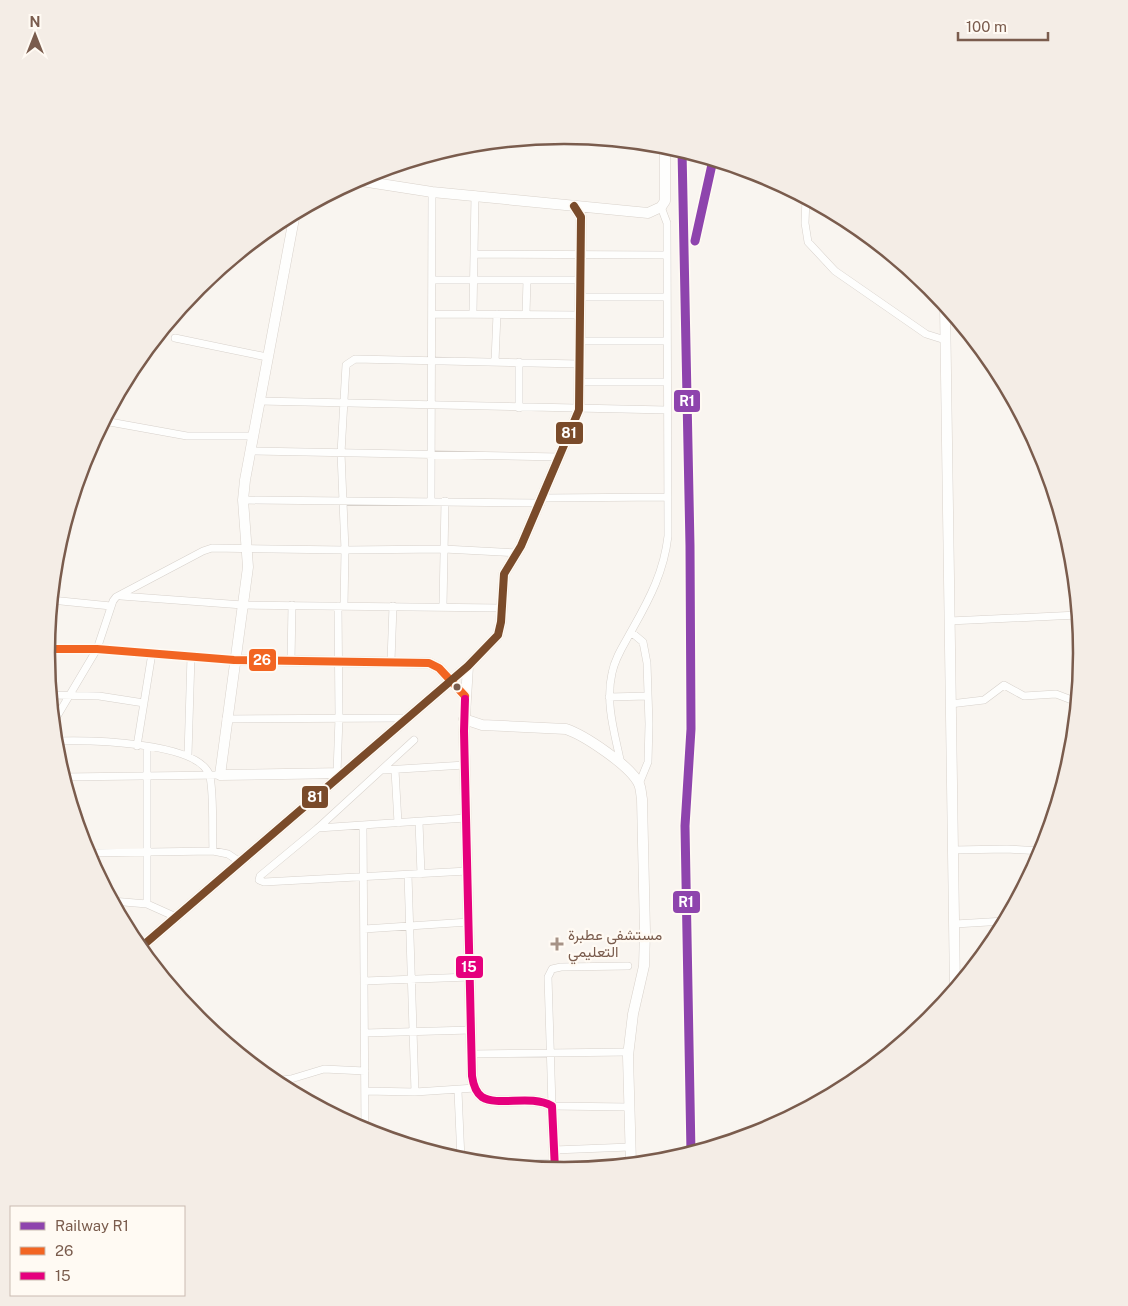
<svg xmlns="http://www.w3.org/2000/svg" width="1128" height="1306" font-family="'Public Sans',Vazirmatn,sans-serif">
<style>
.lines{fill:none;stroke-linecap:round;stroke-linejoin:round}
.street-casing{stroke:#d7d1cb;stroke-width:8}
.secondary-casing{stroke:#d9d2cb;stroke-width:11}
.street{stroke:#fefefd;stroke-width:7}
.secondary{stroke:#fefefd;stroke-width:10}
.bus-1-casing{stroke:#fffaf3;stroke-width:11}
.bus-2-casing{stroke:#fffaf3;stroke-width:11}
.bus-3-casing{stroke:#fffaf3;stroke-width:11}
.bus-1{stroke:#f26522;stroke-width:8}
.bus-2{stroke:#e5007d;stroke-width:8}
.bus-3{stroke:#7a4b2a;stroke-width:8}
.rail-1-casing{stroke:#fffaf3;stroke-width:12}
.rail-1{stroke:#8e44ad;stroke-width:9}
.bus-dot{fill:#7a5c4d;stroke:#fffaf3;stroke-width:2}
.poi-dot{fill:#a69286;stroke:#fffaf3;stroke-width:2}
.labels{text-anchor:middle;stroke-width:4.5;stroke-linejoin:round;paint-order:stroke}
.poi-label{font-size:15px;fill:#7a5c4d;stroke:#fffaf3;text-anchor:start}
.rim{fill:none;stroke:#7a5c4d;stroke-width:2.5}
.line-badge{stroke:#fffaf3;stroke-width:2}
.badge-label{font-size:14px;text-anchor:middle;font-weight:bold;fill:#fff}
</style>
<rect width="100%" height="100%" fill="#f9f5f0"/>
<g class="lines">
<defs>
<path id="street" d="M806,198L805,223L808,242L835,271L926,334L945,340
M474,254L666,255
M433,280H580
M580,297H666
M473,313L475,195
M433,314L579,315
M526,314L527,280
M175,338L267,357
M580,341H666
M495,361L497,314
M580,382H667
M259,401L667,410
M519,408V362
M104,421L187,436H252
M250,451L560,457
M543,498L668,497
M243,500L541,503
M431,500L432,192
M121,596L243,605L502,608
M51,600L111,606
M344,606L345,550L341,453L346,365L355,359L580,364
M443,606L445,501
M949,621L1078,615
M631,632L643,642L647,663L649,724L648,762L639,784
M47,649H97L234,660
M291,661L292,605
M391,661L393,606
M50,695L99,696L144,703
M609,697L648,696
M950,704L984,700L1004,685L1024,696L1056,694L1077,702
M226,719L405,718
M53,723L97,649L113,601L116,597L203,551L212,548L345,550L444,549L518,553
M414,740L318,828L260,876L259,880L264,882L468,871
M55,741C85,740 202,741 210,777C214,797 212,829 213,851
M137,746L152,653
M188,755L191,656
M621,764C615,734 605,704 612,673C615,657 625,643 633,628C650,598 664,571 668,536L667,223L661,207
M384,770L465,765
M395,770L398,823
M337,773L339,718L338,606
M63,777L220,775
M1054,805V812
M419,822L421,874
M363,826L365,1131
M318,828L466,818
M953,850L1007,849L1042,851
M87,853L213,851L228,854L240,862
M408,875L415,1092
M112,901L147,904L176,917
M147,904V747
M955,924L1005,921
M364,929L469,922
M628,966L561,967L552,969L548,977L552,1106L629,1107
M364,981L470,977
M365,1033L471,1030
M471,1054L628,1052
M273,1081L291,1079L324,1069L365,1071
M365,1091L415,1092L475,1088
M458,1091L461,1160
M348,1122H365
M554,1150L630,1147
M494,1164L555,1163"/>
<path id="secondary" d="M355,180L432,192L648,213L661,207L665,201V145
M295,213L245,480L243,500L248,567L220,775L344,773
M945,305L955,989
M234,660L429,663L439,668L465,696
M468,666L464,731L472,1076C473,1083 475,1092 482,1097C499,1107 530,1094 552,1106L555,1170
M464,719L482,725L566,729C584,735 631,766 639,784C641,788 641,794 642,799L645,932L644,966L633,1014L628,1056L631,1164
M140,948L468,666L498,635L501,622L504,574L521,546L579,410L581,217L574,206"/>
</defs>
<!-- street casing -->
<use href="#street" class="street-casing"/>
<!-- secondary casing -->
<use href="#secondary" class="secondary-casing"/>
<!-- street -->
<use href="#street" class="street"/>
<!-- secondary -->
<use href="#secondary" class="secondary"/>
<defs>
<path id="bus-1" d="M47,649H97L234,660L429,663L439,668L465,696"/>
<path id="bus-2" d="M465,699L464,731L472,1076C473,1083 475,1092 482,1097C499,1107 530,1094 552,1106L555,1170"/>
<path id="bus-3" d="M140,948L468,666L498,635L501,622L504,574L521,546L579,410L581,217L574,206"/>
</defs>
<!-- bus-1 casing -->
<use href="#bus-1" class="bus-1-casing"/>
<!-- bus-2 casing -->
<use href="#bus-2" class="bus-2-casing"/>
<!-- bus-3 casing -->
<use href="#bus-3" class="bus-3-casing"/>
<!-- bus-1 -->
<use href="#bus-1" class="bus-1"/>
<!-- bus-2 -->
<use href="#bus-2" class="bus-2"/>
<!-- bus-3 -->
<use href="#bus-3" class="bus-3"/>
<defs>
<path id="rail-1" d="M682,150L690,546L691,729L685,826L691,1153
M695,241L713,160"/>
</defs>
<!-- rail-1 casing -->
<use href="#rail-1" class="rail-1-casing"/>
<!-- rail-1 -->
<use href="#rail-1" class="rail-1"/>
</g>
<!-- markers -->
<circle class="bus-dot" cx="457" cy="687" r="4.5"/>
<path class="poi-dot" d="M554.5 936.5h5v5h5v5h-5v5h-5v-5h-5v-5h5z"/>
<g class="labels">
<!-- poi labels -->
<g class="poi-label">
<text x="568" y="940">مستشفى عطبرة<tspan x="568" dy="17">التعليمي</tspan></text>
</g>
</g>
<!-- crop -->
<path d="M0 0H1128V1306H0ZM55 653a509 509 0 1 1 1018 0a509 509 0 1 1-1018 0Z" fill="#f4ede6" fill-rule="evenodd"/>
<path class="rim" d="M55 653a509 509 0 1 1 1018 0a509 509 0 1 1-1018 0Z"/>
<g class="line-badge">
<rect x="673" y="389" width="28" height="24" rx="5" fill="#8e44ad"/>
<rect x="555" y="421" width="29" height="24" rx="5" fill="#7a4b2a"/>
<rect x="248" y="648" width="29" height="24" rx="5" fill="#f26522"/>
<rect x="301" y="785" width="28" height="24" rx="5" fill="#7a4b2a"/>
<rect x="672" y="890" width="29" height="24" rx="5" fill="#8e44ad"/>
<rect x="455" y="955" width="29" height="24" rx="5" fill="#e5007d"/>
</g>
<g class="badge-label">
<text x="687" y="406">R1</text>
<text x="569" y="438">81</text>
<text x="262" y="665">26</text>
<text x="315" y="802">81</text>
<text x="686" y="907">R1</text>
<text x="469" y="972">15</text>
</g>
<!-- legend -->
<rect x="10" y="1206" width="175" height="90" fill="#fffaf3" stroke="#cabbb1"/>
<rect x="20" y="1222" width="25" height="8" fill="#8e44ad" stroke="#cabbb1"/>
<text x="55" y="1231" font-size="15" fill="#7a5c4d">Railway R1</text>
<rect x="20" y="1247" width="25" height="8" fill="#f26522" stroke="#cabbb1"/>
<text x="55" y="1256" font-size="15" fill="#7a5c4d">26</text>
<rect x="20" y="1272" width="25" height="8" fill="#e5007d" stroke="#cabbb1"/>
<text x="55" y="1281" font-size="15" fill="#7a5c4d">15</text>
<!-- north arrow -->
<g transform="translate(35 35)" stroke="#fffaf3" stroke-width="4" paint-order="stroke">
<path d="M0-4L9 19L0 12L-9 19Z" fill="#7a5c4d"/>
<text y="-8" font-size="14" font-weight="bold" text-anchor="middle" fill="#7a5c4d">N</text>
</g>
<!-- scale -->
<path d="M958 32v8h90v-8" fill="none" stroke="#7a5c4d" stroke-width="2.5"/>
<text x="966" y="32" font-size="15" fill="#7a5c4d" stroke="#fffaf3" stroke-width="4" paint-order="stroke">100 m</text>
</svg>
